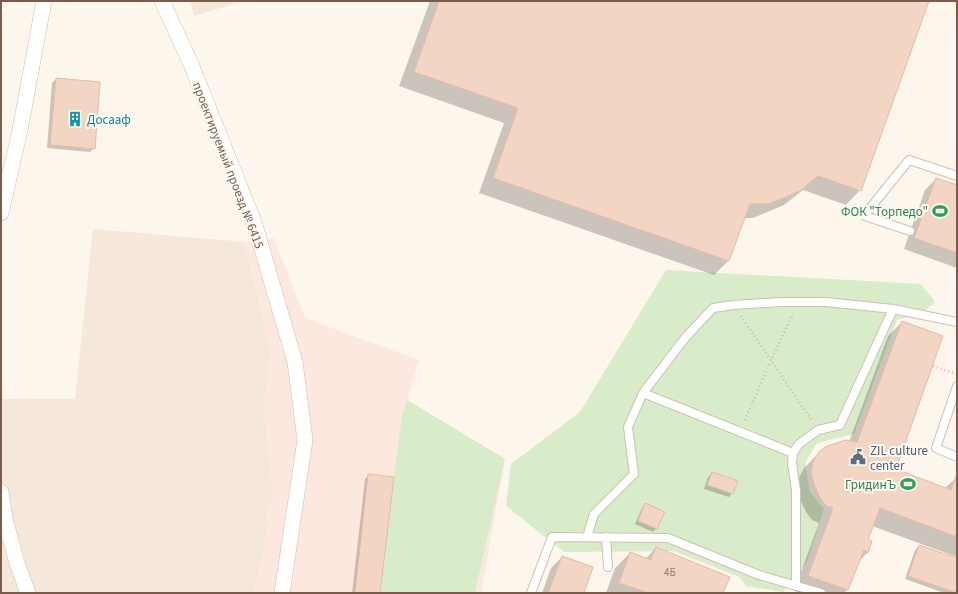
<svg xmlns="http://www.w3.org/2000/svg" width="958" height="594" font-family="'Source Sans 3',sans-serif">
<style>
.residential{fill:#f5e8da}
.commercial{fill:#fde8e0}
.green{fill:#d8ecc9}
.shadow{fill:#0003}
.building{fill:#f3d5c3;stroke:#e6bba3}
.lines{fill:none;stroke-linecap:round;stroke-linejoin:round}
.lane-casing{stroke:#d1beb0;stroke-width:10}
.street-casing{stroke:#d1beb0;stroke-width:16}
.path{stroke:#d9b8a5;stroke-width:2.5;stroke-dasharray:1 3;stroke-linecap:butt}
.lane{stroke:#fff;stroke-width:8}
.street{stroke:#fff;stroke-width:15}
.labels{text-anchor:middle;stroke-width:4;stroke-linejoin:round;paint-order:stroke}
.number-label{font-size:11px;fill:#987a6a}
.culture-label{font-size:13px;fill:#0d838f;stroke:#fffaf3;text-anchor:start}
.street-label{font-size:13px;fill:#7a5c4d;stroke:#fffaf3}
.leisure-label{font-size:13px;fill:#27864d;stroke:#fffaf3;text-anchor:end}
.service-label{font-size:13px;fill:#4e5e75;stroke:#fffaf3;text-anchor:start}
</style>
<rect width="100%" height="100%" fill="#fdf6ec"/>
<!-- residential -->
<path class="residential" d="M190,1H244L194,16Z
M93,229L245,242L271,355L264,405L274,499L268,508L265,547L253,593H1V399H75Z"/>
<!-- commercial -->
<path class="commercial" d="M274,238L305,318L419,360L407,400L505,459L481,593H253L265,547L268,508L274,499L264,405L271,355L245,242Z"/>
<!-- green -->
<path class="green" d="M666,270L921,284L935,302L924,312L897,320L854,434L817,443L805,463L810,492L824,509L807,562L783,592L746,586L739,577L674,551L564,552L506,506L511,464L580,412Z
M407,400L505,459L475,593H380L394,477L402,417Z"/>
<!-- shadow -->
<path class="shadow" d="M430,1H928L860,190L846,205L803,190L784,205L753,218H743L728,261L714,275L479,193L504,123L399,86Z
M56,79L94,148L90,152L47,148L52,83Z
M936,179L957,186V268L904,249L925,190Z
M902,322L895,470L945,488L957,477V557L872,526L867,541L868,552L858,562L847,590L844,593H801L794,591L819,523L812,520L806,512L800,499L796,488L799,478L804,468L819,453L849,442L888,336Z
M712,473L732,493L729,497L704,489L708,477Z
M369,475L379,593H352L365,479Z
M646,504L664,512L656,529L653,532L635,524L642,508Z
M919,546L957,559V593H944L905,579L915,550Z
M656,548L722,593H606L615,568L630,553L645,559Z
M562,557L582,593H542L551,568Z"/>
<!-- building -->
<path class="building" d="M439,1H929L861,191L818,176L800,191L769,204H750L729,261L493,178L518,108L414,72Z
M56,78L100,82L95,149L50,145Z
M936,178L957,185V253L914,238Z
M902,321L943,336L896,469L951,490L956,476H957V537L880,508L868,540L872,541L868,553L864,550L848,590L808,576L833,508L826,506L820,498L814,484L811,473L813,462L819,452L825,447L845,440L852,441L857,442Z
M712,472L738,481L733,494L707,485Z
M368,474L394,477L380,593H355Z
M645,503L665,512L657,529L638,521Z
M919,545L957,558V593L908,576Z
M656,547L730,577L723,593H648L619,583L630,552L651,560Z
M562,556L593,567L584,593H548Z"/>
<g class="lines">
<defs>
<path id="lane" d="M910,231L865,216L867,212L909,160L957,176
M957,386L936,448L957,457
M643,393L793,453
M587,537L594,514L634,474L628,427L643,393L685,338L713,308L733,305L780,302H826L893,309L957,322
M606,537L608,567
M796,586V490L792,463L793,453L799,444L818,430L840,425L893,309
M531,593L552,537L668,538L759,575L821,593"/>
<path id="street" d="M162,1L191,64L254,222L295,362L305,440L282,593
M1,213L20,130L44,1
M1,492L5,519L17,563L28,593"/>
</defs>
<!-- lane casing -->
<use href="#lane" class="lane-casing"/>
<!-- street casing -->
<use href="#street" class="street-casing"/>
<!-- path -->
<path class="path" d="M741,316L812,421
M933,366L957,374
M745,420L771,360L793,314"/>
<!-- lane -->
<use href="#lane" class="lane"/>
<!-- street -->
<use href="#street" class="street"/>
</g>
<!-- icons -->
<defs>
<symbol id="building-bare" viewBox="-9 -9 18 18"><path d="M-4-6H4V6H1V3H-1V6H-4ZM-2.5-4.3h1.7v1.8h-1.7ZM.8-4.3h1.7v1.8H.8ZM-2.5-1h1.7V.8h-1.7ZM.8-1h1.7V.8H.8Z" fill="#0f9aa8" stroke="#fffaf3" stroke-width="2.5" paint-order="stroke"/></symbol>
<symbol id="stadium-bare" viewBox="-9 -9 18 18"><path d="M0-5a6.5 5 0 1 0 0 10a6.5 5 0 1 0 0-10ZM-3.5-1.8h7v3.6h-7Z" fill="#2e9e5b" stroke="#fffaf3" stroke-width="2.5" paint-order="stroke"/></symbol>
<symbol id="civic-bare" viewBox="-9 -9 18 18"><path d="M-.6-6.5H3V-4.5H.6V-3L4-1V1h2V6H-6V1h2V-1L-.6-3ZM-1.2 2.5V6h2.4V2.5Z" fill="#5c6f8a" stroke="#fffaf3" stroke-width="2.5" paint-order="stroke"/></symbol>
</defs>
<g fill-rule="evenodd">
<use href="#building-bare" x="64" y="108" width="22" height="22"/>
<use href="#stadium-bare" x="929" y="200" width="22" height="22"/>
<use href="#civic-bare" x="847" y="446" width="22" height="22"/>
<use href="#stadium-bare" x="897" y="473" width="22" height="22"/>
</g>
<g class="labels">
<!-- number labels -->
<g class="number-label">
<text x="670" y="576">4Б</text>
</g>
<!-- culture labels -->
<g class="culture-label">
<text x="87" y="124">Досааф</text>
</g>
<!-- street labels -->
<g class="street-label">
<text transform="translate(229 165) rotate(69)" y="5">проектируемый проезд № 6415</text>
</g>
<!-- leisure labels -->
<g class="leisure-label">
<text x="928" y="216">ФОК "Торпедо"</text>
<text x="896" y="489">ГридинЪ</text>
</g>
<!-- service labels -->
<g class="service-label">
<text x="870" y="455">ZIL culture<tspan x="870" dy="15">center</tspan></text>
</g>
</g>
<!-- border -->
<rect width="958" height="594" fill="none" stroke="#7a5c4d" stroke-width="4"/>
</svg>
